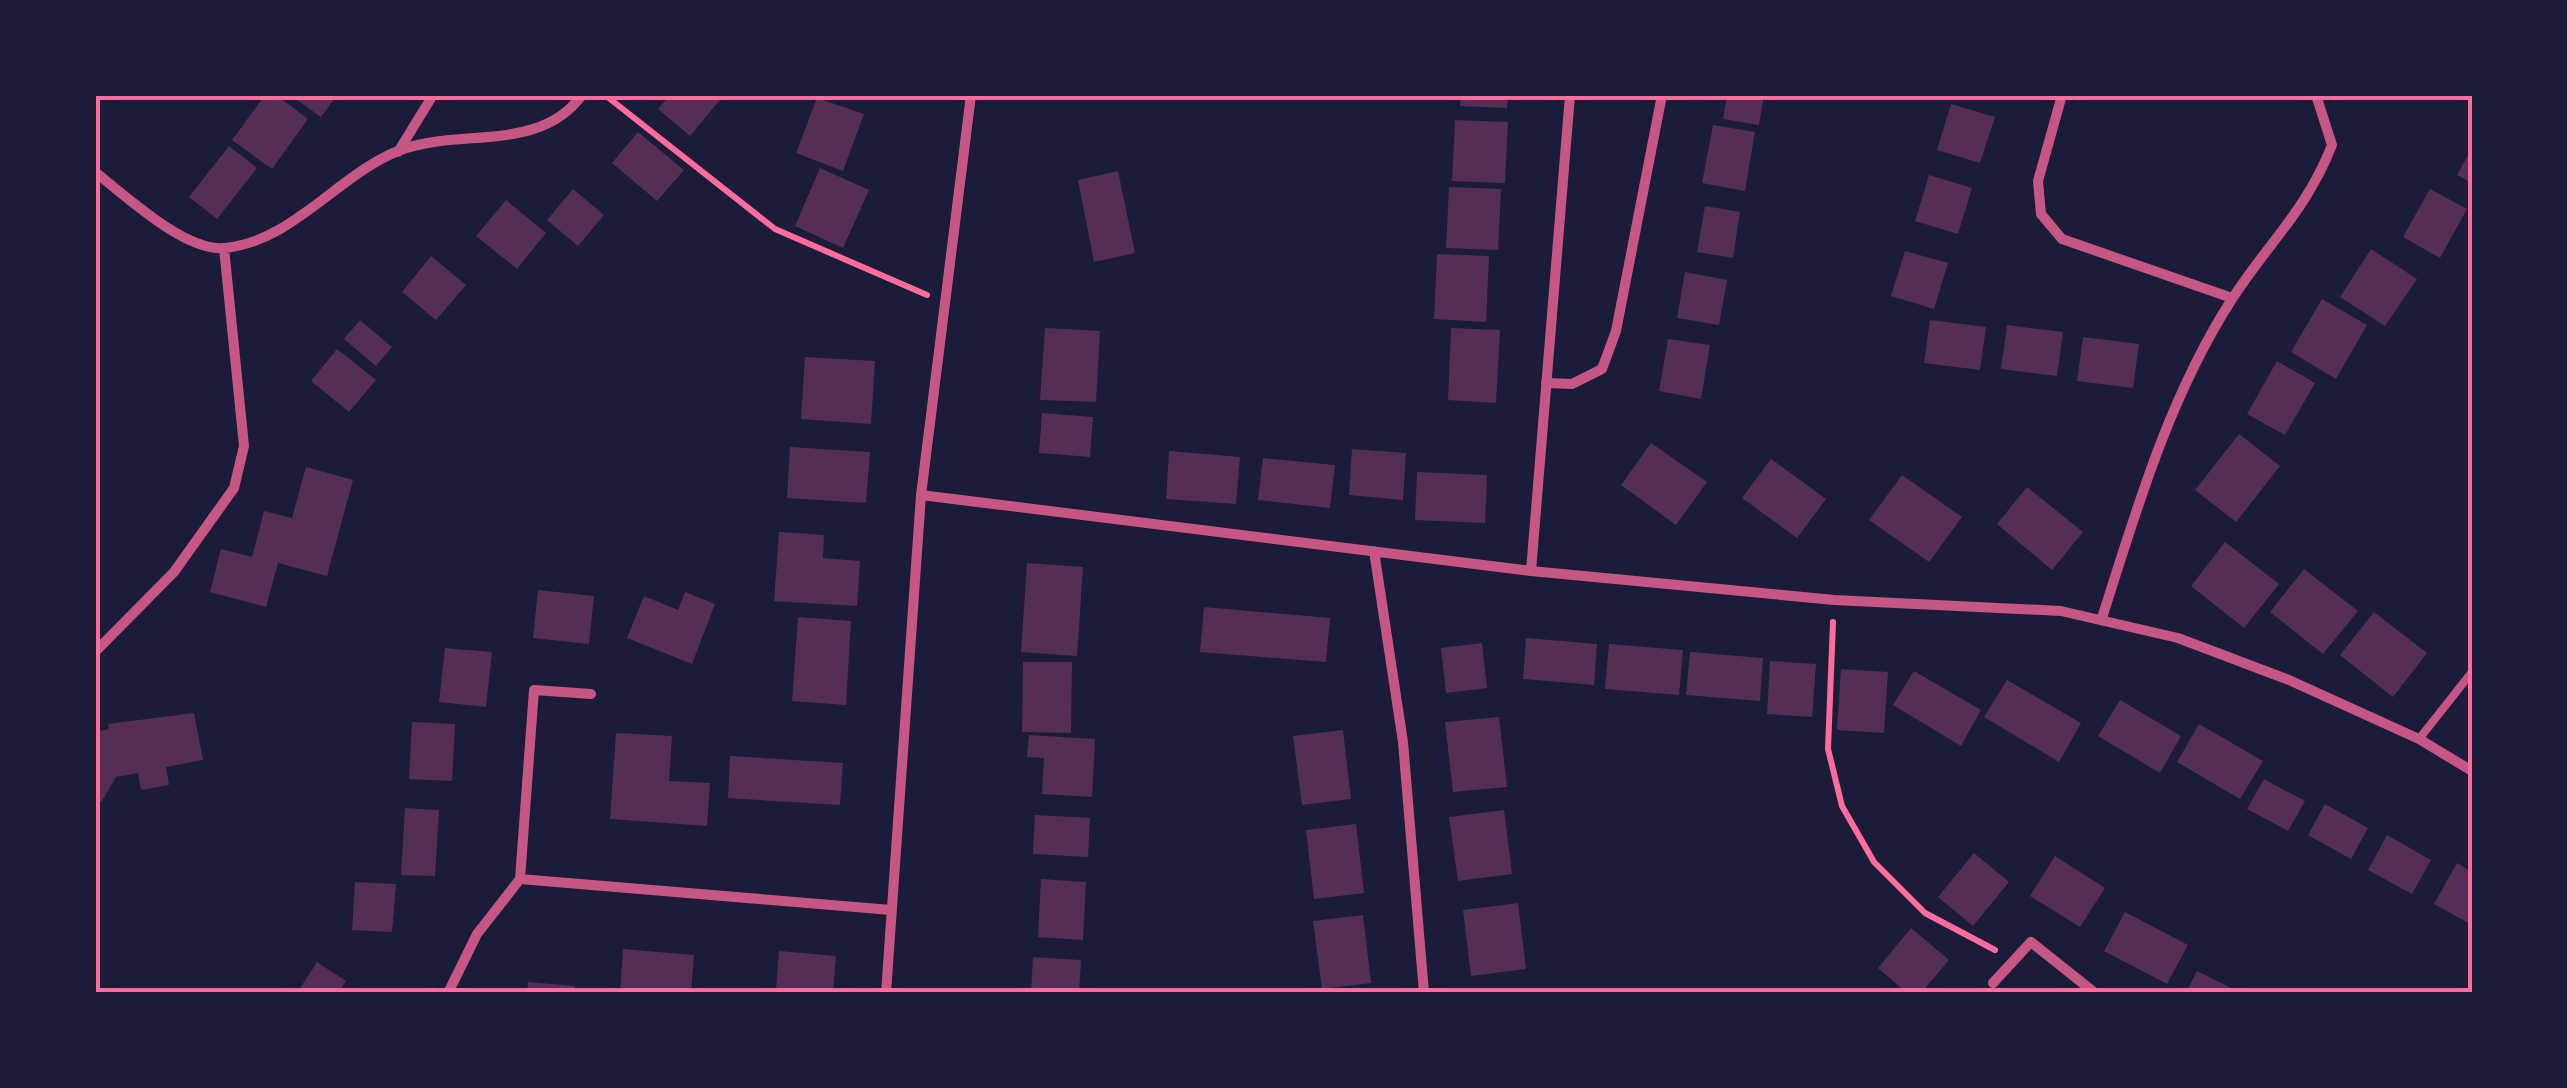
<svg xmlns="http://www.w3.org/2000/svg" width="2567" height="1088" font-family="'Source Serif 4',serif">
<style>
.building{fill:#542f53}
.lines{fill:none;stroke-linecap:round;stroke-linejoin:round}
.path{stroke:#ff6b9d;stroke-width:6}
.service{stroke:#c65784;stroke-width:8}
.minor{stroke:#c65784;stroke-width:10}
.neatline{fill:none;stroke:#ff6b9d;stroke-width:4}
</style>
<rect width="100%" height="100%" fill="#1b1b3a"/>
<!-- building -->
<path class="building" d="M265,95H276L308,119L272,169L232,140Z
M290,95H337L321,117Z
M670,95H724L690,136L658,109Z
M1461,95H1508L1507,108L1460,106Z
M1727,95H1764L1759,125L1723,119Z
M817,98L864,114L843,171L796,153Z
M1951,104L1995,117L1980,163L1937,150Z
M1455,120L1508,122L1505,183L1452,181Z
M1713,125L1755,132L1745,191L1702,183Z
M638,132L684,170L657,201L612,163Z
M229,146L257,168L217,219L189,197Z
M2472,148V183L2457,175Z
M820,168L869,190L843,248L795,226Z
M1118,171L1135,253L1094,262L1078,180Z
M1929,175L1972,188L1958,234L1915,221Z
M1449,187L1501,189L1498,250L1446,248Z
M573,189L604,215L578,246L547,220Z
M2430,189L2467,209L2440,258L2403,237Z
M506,200L546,233L517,269L476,236Z
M1705,206L1740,212L1733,258L1697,252Z
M2371,249L2417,279L2385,326L2340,297Z
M1905,251L1948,263L1934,309L1891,296Z
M1437,254L1489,256L1486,322L1434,319Z
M431,256L466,285L436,320L402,292Z
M1685,272L1727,280L1719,325L1677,318Z
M2322,299L2367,325L2336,379L2291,352Z
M360,320L392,347L376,366L344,339Z
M1930,320L1986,327L1980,370L1924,363Z
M2007,325L2063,332L2057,376L2001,369Z
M1045,328L1100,331L1096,402L1040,400Z
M1451,328L1500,330L1496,403L1448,400Z
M2083,337L2139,344L2133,388L2077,381Z
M1668,339L1710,345L1701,399L1659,391Z
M337,349L376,380L349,412L311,381Z
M805,357L875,361L871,424L801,419Z
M2277,361L2315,383L2285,435L2247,414Z
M1042,413L1093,417L1090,457L1039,453Z
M2239,434L2280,466L2236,522L2195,490Z
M1651,443L1707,482L1676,525L1621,485Z
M790,447L870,452L866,503L787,498Z
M1352,449L1406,453L1403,500L1349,495Z
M1169,451L1240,457L1236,504L1166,499Z
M1263,458L1335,465L1330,508L1258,500Z
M1771,459L1826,499L1797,538L1742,498Z
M306,467L353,480L327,576L278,563L266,607L210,592L221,549L252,557L264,511L292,518Z
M1417,472L1487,475L1485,523L1415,520Z
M1902,475L1962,517L1929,562L1869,520Z
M2027,487L2083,532L2052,570L1997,524Z
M779,532L824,535L823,558L860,561L857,606L774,601Z
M2225,542L2279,584L2244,628L2191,586Z
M1027,563L1083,567L1077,656L1021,652Z
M2304,569L2358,611L2323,654L2270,612Z
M538,590L594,596L589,644L533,638Z
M685,592L715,604L692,664L627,638L644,596L678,610Z
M1204,607L1330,618L1326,662L1200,652Z
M2374,612L2427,653L2393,697L2340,655Z
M798,617L851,621L846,705L792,701Z
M1526,638L1597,644L1594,685L1523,679Z
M1482,643L1487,688L1446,693L1441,648Z
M1609,644L1683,650L1679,695L1605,689Z
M445,648L492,652L486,707L439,702Z
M1690,652L1763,658L1760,701L1686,695Z
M1770,661L1816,664L1812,717L1767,714Z
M1023,662H1072L1071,733L1022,732Z
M1841,669L1888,672L1884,733L1837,730Z
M1914,671L1981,710L1961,746L1893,705Z
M2007,680L2081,723L2059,762L1984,717Z
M2120,700L2181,736L2160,773L2098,736Z
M194,713L203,760L166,767L169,785L141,790L138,773L116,777L102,801L95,802V732L109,729L108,724Z
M1499,717L1507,787L1453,792L1445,722Z
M412,722L455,724L452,781L409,779Z
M2199,724L2263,761L2240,799L2177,762Z
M1343,730L1351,799L1302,805L1293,736Z
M616,733L672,736L669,781L710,783L707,826L610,819Z
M1029,735L1095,739L1092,797L1042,794L1044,758L1027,757Z
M730,756L843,763L840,805L728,798Z
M2264,779L2305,801L2288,831L2247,809Z
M2325,804L2368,828L2351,859L2308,835Z
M405,808L439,810L435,876L401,875Z
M1504,810L1512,874L1458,881L1449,817Z
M1035,815L1090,818L1088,857L1033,854Z
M1356,824L1364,893L1314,899L1306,830Z
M2387,835L2431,860L2412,894L2368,870Z
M1974,853L2009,882L1973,926L1938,897Z
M2055,856L2105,888L2080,927L2030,896Z
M2457,863L2472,872V925L2434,904Z
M1041,879L1086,882L1083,940L1038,937Z
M355,882L396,884L392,932L352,930Z
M1518,903L1526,969L1471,976L1463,910Z
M2125,912L2188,945L2167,984L2104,951Z
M1363,915L1371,983L1322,989L1313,921Z
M1911,928L1949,960L1921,993H1907L1878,968Z
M623,949L694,955L691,993H620Z
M779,951L836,956L833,993L776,990Z
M1033,957L1081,960L1079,993H1031Z
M317,962L346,981L338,993H297Z
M2197,971L2229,987L2239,993H2186Z
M528,982L575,986V993H527Z"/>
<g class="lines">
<!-- path -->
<path class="path" d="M605,95L775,229L927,295
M1833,622L1828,749L1842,806L1874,862L1925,913L1995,950"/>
<!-- service -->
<path class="service" d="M2419,739L2472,672"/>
<!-- minor -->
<path class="minor" d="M2062,95L2038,181L2041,214L2062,239L2232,298
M398,152L433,95
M95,172C126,196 185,252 225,248C293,241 338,175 398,151C459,127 539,154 582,95
M1546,383L1572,384L1602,369L1616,331L1662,95
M921,495L1531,571L1834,600L2061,611L2178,638L2289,680L2419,739L2472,771
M1374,551L1403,742L1424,993
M1531,571L1570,95
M2102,618C2137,508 2169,397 2232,299C2269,242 2306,211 2332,145L2316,95
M95,652L174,572L234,488L244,446L224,248
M520,879L534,690L591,694
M1993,983L2031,942L2095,993
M448,993L477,934L520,879L891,910
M886,993L921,495L971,95"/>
</g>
<!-- border -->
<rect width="2567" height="1088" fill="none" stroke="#1b1b3a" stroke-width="195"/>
<rect x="98" y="98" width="2372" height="892" class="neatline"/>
</svg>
